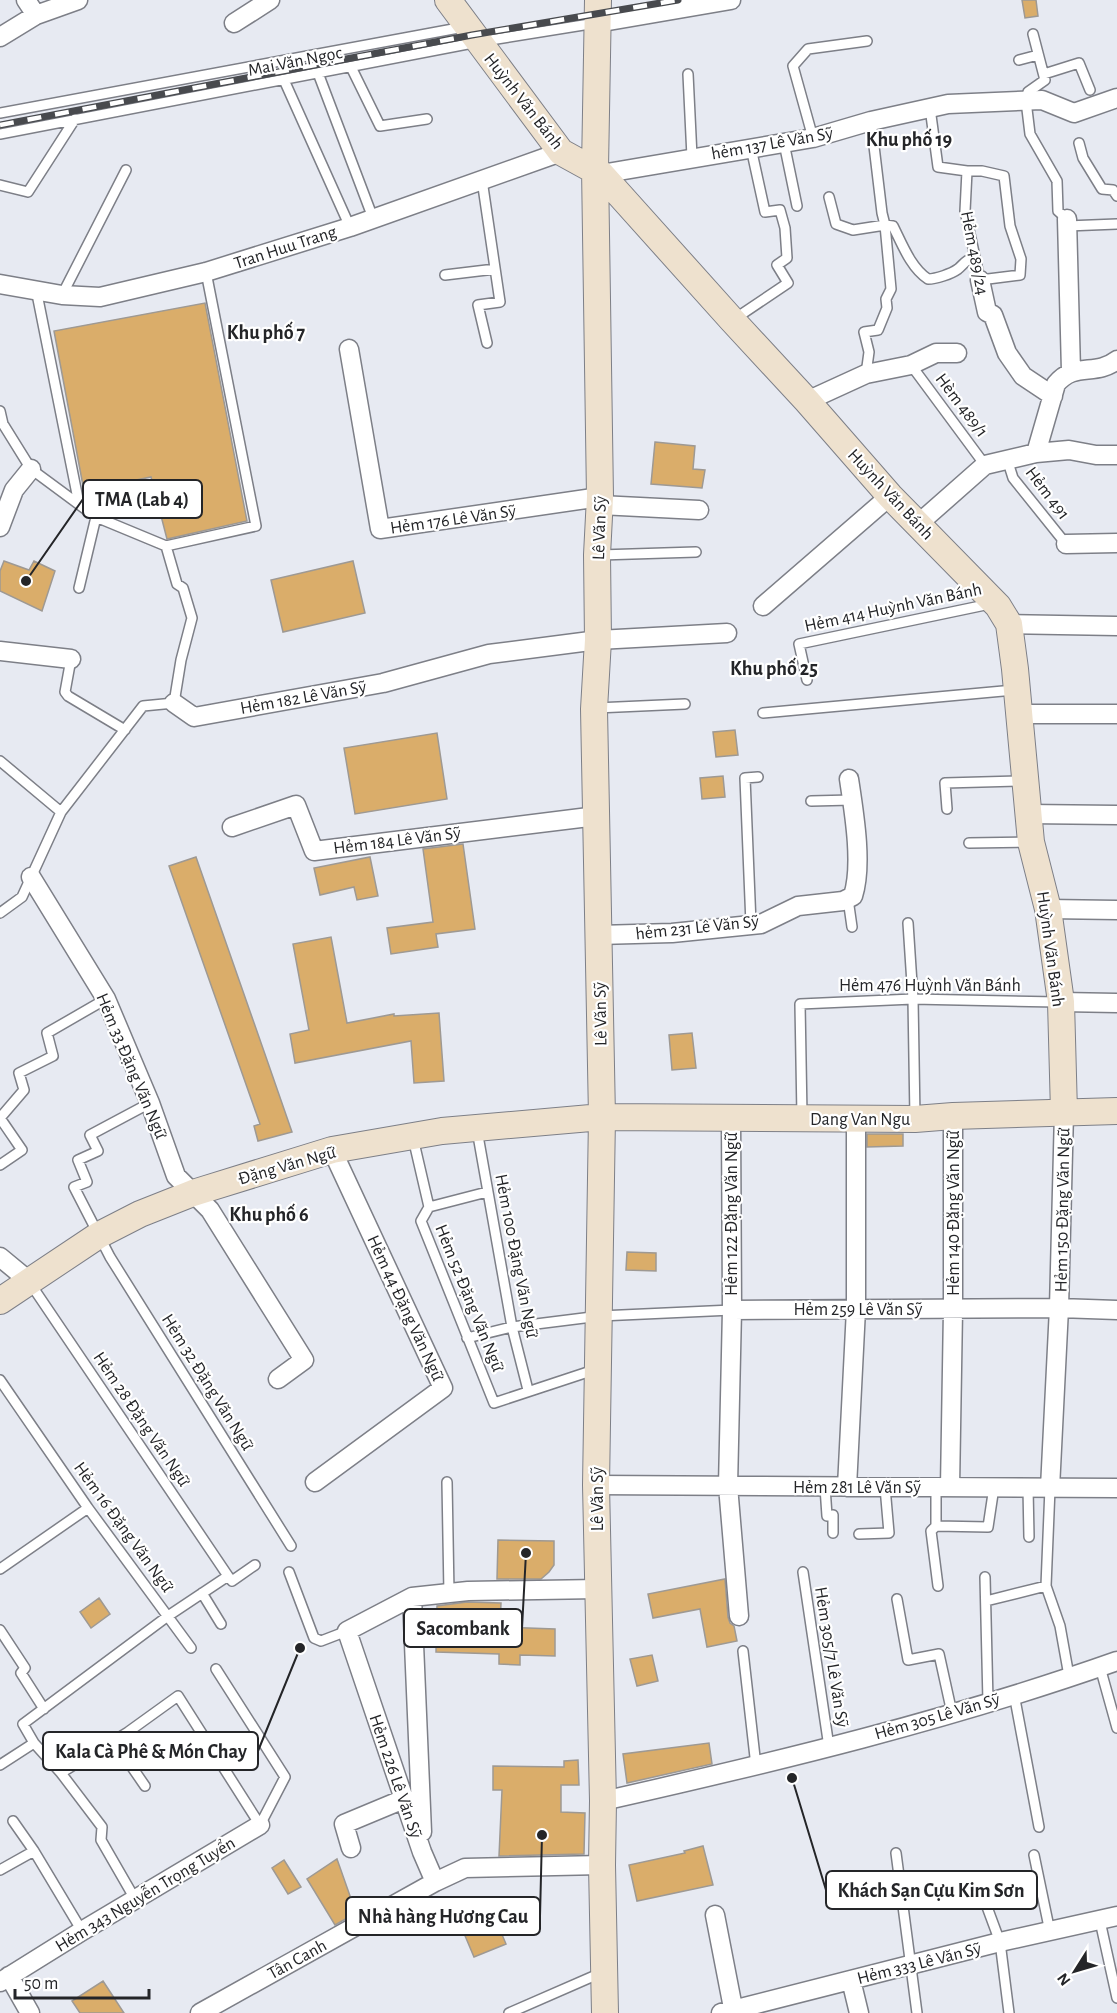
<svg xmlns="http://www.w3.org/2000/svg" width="1117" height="2013" font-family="'Alegreya Sans',sans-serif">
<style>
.building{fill:#daad6a;stroke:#9e9993;stroke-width:1.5}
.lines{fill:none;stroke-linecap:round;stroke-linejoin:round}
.lane-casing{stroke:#7d7f87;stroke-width:12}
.street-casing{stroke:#7d7f87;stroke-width:21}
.secondary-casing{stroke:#7d7f87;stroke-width:28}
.lane{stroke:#fff;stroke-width:9}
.street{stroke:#fff;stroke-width:18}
.secondary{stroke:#eee1ce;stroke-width:26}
.rail-casing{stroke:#484a4e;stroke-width:7}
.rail{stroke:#fff;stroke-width:4.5;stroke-dasharray:14;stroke-linecap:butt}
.labels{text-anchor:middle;stroke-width:4.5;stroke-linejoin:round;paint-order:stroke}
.street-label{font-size:18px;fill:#242528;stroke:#fff}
.neighbourhood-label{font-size:20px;font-weight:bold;fill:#242528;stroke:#fff}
.leader{fill:none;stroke:#242528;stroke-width:2}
.callout-dot{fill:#242528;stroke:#fff;stroke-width:2}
.callout{fill:#fff;stroke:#242528;stroke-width:2}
.callout-label{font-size:20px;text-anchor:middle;font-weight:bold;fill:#242528}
</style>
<rect width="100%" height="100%" fill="#e7eaf2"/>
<!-- building -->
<path class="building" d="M1022,0H1036L1038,16L1025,18Z
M205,303L247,521L167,539L151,477L84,491L54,331Z
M655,442L695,446L693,469L705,470L702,488L651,484Z
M4,561L29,570L34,561L55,571L42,611L0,591V571Z
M353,561L365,613L283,632L271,580Z
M735,730L738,755L716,757L713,732Z
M437,733L447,799L355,814L344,748Z
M723,776L725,797L702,799L700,778Z
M463,844L475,929L436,934L438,947L391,954L387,928L433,922L423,849Z
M196,857L267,1060L292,1132L258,1141L254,1126L260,1124L169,866Z
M370,857L378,896L357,900L354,887L320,895L314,868Z
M331,937L347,1023L394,1014V1016L439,1013L444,1081L414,1083L411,1041L295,1063L290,1034L309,1030L293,944Z
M692,1033L696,1068L672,1070L669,1035Z
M867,1134H903V1146L867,1147Z
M627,1252L656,1253V1271L626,1270Z
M498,1540L554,1541V1565L549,1572L541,1579H497Z
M725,1579L728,1617L730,1623L734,1626L737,1641L707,1647L700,1609L653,1618L648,1594Z
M99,1598L110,1614L91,1628L80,1612Z
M467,1602L501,1603L500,1627L555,1629V1656L520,1655V1665L499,1664V1654L436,1652L437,1606Z
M652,1655L658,1681L637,1686L630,1659Z
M709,1743L712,1764L627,1783L623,1754Z
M578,1760L579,1785H561V1812L585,1813L584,1854L499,1856L502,1790H493V1766L564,1767V1761Z
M703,1846L713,1885L637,1901L629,1865L685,1853L684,1851Z
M337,1859L356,1913L335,1925L307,1879Z
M284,1860L301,1887L288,1894L272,1868Z
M491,1898L498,1917L495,1918L506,1944L474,1957L455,1912Z
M103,1981L124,2013H80L72,2001Z"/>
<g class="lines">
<defs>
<path id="lane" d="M1033,34L1045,80L1028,92L1026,101L1030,134L1057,181L1058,211L1067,219
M1019,60L1038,55
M351,67L380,126L427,119
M318,73L373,218
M688,74L692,157
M1044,74L1079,63L1090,90
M284,80L350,227
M930,108L938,167L967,171L965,211L980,280L1020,275L1021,259L1010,226L1004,176L982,171H967
M0,113L464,27
M0,134L478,42L596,23
M813,138L793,66L808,49L867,41
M784,143L797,206
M1079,143L1083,158L1102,189L1113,190L1117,196
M482,180L500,302L478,305L487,343
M0,185L28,192L75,119
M829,197L836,224L853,230L885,225L893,226C902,244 911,268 928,279C936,279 951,274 958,269C964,264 966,259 975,258
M1067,226L1117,224
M445,275L495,269
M36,289L79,504
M62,295L126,170
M733,320L788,283L777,265L787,258L785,228L780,210L765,212L751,148
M911,365L985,465
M866,374L869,352L864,332L878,330L887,308L886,299L891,289L885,225L882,213L871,121
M0,411L3,424L31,469L96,517L166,546
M1007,459L1013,478L1066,544
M166,546L256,526L206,272
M600,555L696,552
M79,588L96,517
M71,659L65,692L68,696L125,730
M807,680L799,644L990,604
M596,708L685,704
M763,713L1014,690
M0,761L61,812
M811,801L852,800
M947,809L945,783L1022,781
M969,843L1029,842
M848,899L852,927
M0,913L22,897L61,812L143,706L174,703L181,660L192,618L183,588L177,584L166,546
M908,923L913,999L915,1118
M751,924L745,778L758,777
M150,1103L90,1135L98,1151L78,1160L87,1182L74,1187L110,1257L291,1546
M802,1116L800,1004L913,999L1058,1002
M0,1118L24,1090L19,1073L53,1056L47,1033L106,999
M0,1118L22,1150L0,1165
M477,1130L512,1327L528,1390
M413,1138L429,1207L421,1221L494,1403L597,1369
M429,1207L487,1192
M30,1283L228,1576L168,1616L23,1724L34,1743L61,1773L102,1827L101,1840L135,1899
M467,1338L512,1327L600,1316L732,1310
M0,1380L88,1508L191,1648
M447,1482L449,1593
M825,1487L827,1516L833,1515V1533
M936,1487V1526L931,1531L938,1586
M1028,1488L1029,1537
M1050,1488L1046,1586L1060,1626L1069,1676
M936,1526L988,1527L994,1487
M859,1534L889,1533L885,1487
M0,1569L88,1508
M289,1572L314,1638L321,1641L347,1631
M803,1572L829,1747
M228,1576L232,1581L255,1565
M985,1577L988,1702
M202,1593L221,1624
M897,1599L908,1660L939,1654L952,1713
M986,1601L1046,1586
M0,1630L25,1668L21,1673L44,1709
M743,1651L756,1766
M1100,1667L1117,1728
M216,1669L285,1777L260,1825
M1014,1694L1039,1827
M114,1741L145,1786
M0,1765L34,1743
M61,1773L128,1732L178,1696L260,1825
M13,1821L34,1851L82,1931
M896,1853L917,2013
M1034,1855L1050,1932
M0,1870L34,1851
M980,1888L1000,1942L1009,2013
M1100,1921L1117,1998
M509,2013L603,1972"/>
<path id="street" d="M26,0L36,15L78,0
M234,23L270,0
M597,23L731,0
M0,37L36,15
M601,174L813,138L871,121L948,104L1042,100L1074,113L1117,98
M1067,219L1071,371
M980,280L987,312L993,315L1007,353L1023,376L1053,396
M0,284L62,295L100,297L206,272L350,227L561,152
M349,349L380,529L600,497
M807,401L866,374L911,365L936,353H957
M1036,453L1056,384C1075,361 1095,377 1117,360
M600,505L699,510
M917,525L985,465L1036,453L1069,450L1096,455H1117
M0,527L14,490L31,469
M1066,544L1117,543
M763,606L890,496
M1009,624L1117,626
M0,651L71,659
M174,703L194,717L383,683L489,654L598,640L727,633
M1019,714H1117
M1027,814L1117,815
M232,827L296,805L314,851L597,816
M31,877L106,999L150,1103L176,1176L210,1210L304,1360L278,1379
M1048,909L1117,910
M598,935L672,933L761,924L798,906L843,901L853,896C863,865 854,812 849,779
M1061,1002L1117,1003
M731,1118L732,1310L728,1486L739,1616
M0,1257L29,1281
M732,1310L1059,1308L1117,1310
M315,1482L443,1388L332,1150
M596,1485L1117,1488
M847,1487L856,1309V1120
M950,1487L953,1310V1116
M1050,1488L1059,1308L1064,1112
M412,1597L422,1832
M603,1801C776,1762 950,1720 1117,1661
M351,1848L344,1824L404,1799
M435,1882L422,1852L347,1631L412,1597L468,1591L598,1589
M715,1915L734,2013
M9,1976L30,2013
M851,1980L859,2013
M0,1982L82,1931L260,1825
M200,2013L435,1882L465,1868L602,1865
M721,2013L1000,1942L1117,1916"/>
<path id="secondary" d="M448,0L561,152L601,174L732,320L807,401L890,496L998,606L1009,624L1015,669L1031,842L1048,909L1061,1002L1064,1112
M598,0L595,168L600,497L597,555L598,640L594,709L602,1117L596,1485L603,1801L602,1865L605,2013
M0,1301L99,1235L140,1214L193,1193L332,1150L442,1131L602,1117L915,1119L953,1116L1117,1111"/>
</defs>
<!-- lane casing -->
<use href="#lane" class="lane-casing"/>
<!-- street casing -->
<use href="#street" class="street-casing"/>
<!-- secondary casing -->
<use href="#secondary" class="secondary-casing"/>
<!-- lane -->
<use href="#lane" class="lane"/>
<!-- street -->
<use href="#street" class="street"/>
<!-- secondary -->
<use href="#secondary" class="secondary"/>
<defs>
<path id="rail" d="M0,125L472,35L678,0"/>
</defs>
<!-- rail casing -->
<use href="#rail" class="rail-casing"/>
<!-- rail -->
<use href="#rail" class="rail"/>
</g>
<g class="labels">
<!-- street labels -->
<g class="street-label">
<text transform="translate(295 61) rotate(-11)" y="6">Mai Văn Ngọc</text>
<text transform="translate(524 101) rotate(52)" y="6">Huỳnh Văn Bánh</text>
<text transform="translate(772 143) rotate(-10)" y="6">hẻm 137 Lê Văn Sỹ</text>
<text transform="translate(285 247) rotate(-18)" y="6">Tran Huu Trang</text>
<text transform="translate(975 253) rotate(79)" y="6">Hẻm 489/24</text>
<text transform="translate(962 405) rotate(53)" y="6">Hèm 489/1</text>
<text transform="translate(1048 493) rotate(53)" y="6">Hẻm 491</text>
<text transform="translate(891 494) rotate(47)" y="6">Huỳnh Văn Bánh</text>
<text transform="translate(453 519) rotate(-8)" y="6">Hẻm 176 Lê Văn Sỹ</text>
<text transform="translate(599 528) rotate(-88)" y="6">Lê Văn Sỹ</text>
<text transform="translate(893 607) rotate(-12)" y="6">Hẻm 414 Huỳnh Văn Bánh</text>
<text transform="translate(303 697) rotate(-10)" y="6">Hẻm 182 Lê Văn Sỹ</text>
<text transform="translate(397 840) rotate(-7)" y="6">Hẻm 184 Lê Văn Sỹ</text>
<text transform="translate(697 927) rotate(-6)" y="6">hẻm 231 Lê Văn Sỹ</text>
<text transform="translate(1051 949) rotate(82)" y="6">Huỳnh Văn Bánh</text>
<text x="930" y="991">Hẻm 476 Huỳnh Văn Bánh</text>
<text transform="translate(600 1014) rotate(-91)" y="6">Lê Văn Sỹ</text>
<text transform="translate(132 1066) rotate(67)" y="6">Hẻm 33 Đặng Văn Ngữ</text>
<text x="860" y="1125">Dang Van Ngu</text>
<text transform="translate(287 1165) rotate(-16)" y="6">Đặng Văn Ngữ</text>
<text transform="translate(1062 1210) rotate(-89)" y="6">Hẻm 150 Đặng Văn Ngữ</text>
<text transform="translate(953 1213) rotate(-90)" y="6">Hẻm 140 Đặng Văn Ngữ</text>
<text transform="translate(731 1214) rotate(-90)" y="6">Hẻm 122 Đặng Văn Ngữ</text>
<text transform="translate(517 1256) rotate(79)" y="6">Hẻm 100 Đặng Văn Ngữ</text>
<text transform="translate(470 1298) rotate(68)" y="6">Hẻm 52 Đặng Văn Ngữ</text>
<text transform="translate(406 1308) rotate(65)" y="6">Hẻm 44 Đặng Văn Ngữ</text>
<text x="858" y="1315">Hẻm 259 Lê Văn Sỹ</text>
<text transform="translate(208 1382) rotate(58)" y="6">Hẻm 32 Đặng Văn Ngữ</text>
<text transform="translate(142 1419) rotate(56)" y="6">Hẻm 28 Đặng Văn Ngữ</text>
<text x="857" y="1493">Hẻm 281 Lê Văn Sỹ</text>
<text transform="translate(597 1499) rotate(-90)" y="6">Lê Văn Sỹ</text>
<text transform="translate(124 1527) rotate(54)" y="6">Hẻm 16 Đặng Văn Ngữ</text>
<text transform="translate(832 1657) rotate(81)" y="6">Hẻm 305/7 Lê Văn Sỹ</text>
<text transform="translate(937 1716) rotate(-16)" y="6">Hẻm 305 Lê Văn Sỹ</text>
<text transform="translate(396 1776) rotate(71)" y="6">Hẻm 226 Lê Văn Sỹ</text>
<text transform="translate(145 1894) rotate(-31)" y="6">Hẻm 343 Nguyễn Trọng Tuyển</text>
<text transform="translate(297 1959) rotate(-29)" y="6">Tân Canh</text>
<text transform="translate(919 1963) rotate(-14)" y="6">Hẻm 333 Lê Văn Sỹ</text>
</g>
<!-- neighbourhood labels -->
<g class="neighbourhood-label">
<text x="909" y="146">Khu phố 19</text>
<text x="266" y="339">Khu phố 7</text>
<text x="774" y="675">Khu phố 25</text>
<text x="269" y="1221">Khu phố 6</text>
</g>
</g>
<!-- callouts -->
<path class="leader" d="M26 581L83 499M526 1553L522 1628M300 1648L258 1751M792 1778L826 1890M542 1835L540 1916"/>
<g class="callout-dot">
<circle cx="26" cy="581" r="6"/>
<circle cx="526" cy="1553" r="6"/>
<circle cx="300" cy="1648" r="6"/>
<circle cx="792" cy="1778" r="6"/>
<circle cx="542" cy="1835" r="6"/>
</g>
<g class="callout">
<rect x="83" y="480" width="119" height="38" rx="6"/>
<rect x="404" y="1609" width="118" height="38" rx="6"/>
<rect x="43" y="1732" width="215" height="38" rx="6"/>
<rect x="826" y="1871" width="211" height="38" rx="6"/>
<rect x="346" y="1897" width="194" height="38" rx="6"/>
</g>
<g class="callout-label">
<text x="142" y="506">TMA (Lab 4)</text>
<text x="463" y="1635">Sacombank</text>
<text x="151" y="1758">Kala Cà Phê &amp; Món Chay</text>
<text x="931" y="1897">Khách Sạn Cựu Kim Sơn</text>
<text x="443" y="1923">Nhà hàng Hương Cau</text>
</g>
<!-- north arrow -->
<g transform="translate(1075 1971) rotate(233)" stroke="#ffffff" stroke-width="4.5" paint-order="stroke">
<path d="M0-4.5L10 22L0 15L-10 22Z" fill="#242528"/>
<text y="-9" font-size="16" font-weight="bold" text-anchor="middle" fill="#242528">N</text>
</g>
<!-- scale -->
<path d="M15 1989v9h134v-9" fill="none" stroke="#242528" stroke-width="3"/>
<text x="24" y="1989" font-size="18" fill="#242528" stroke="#ffffff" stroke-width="4.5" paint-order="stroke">50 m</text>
</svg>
